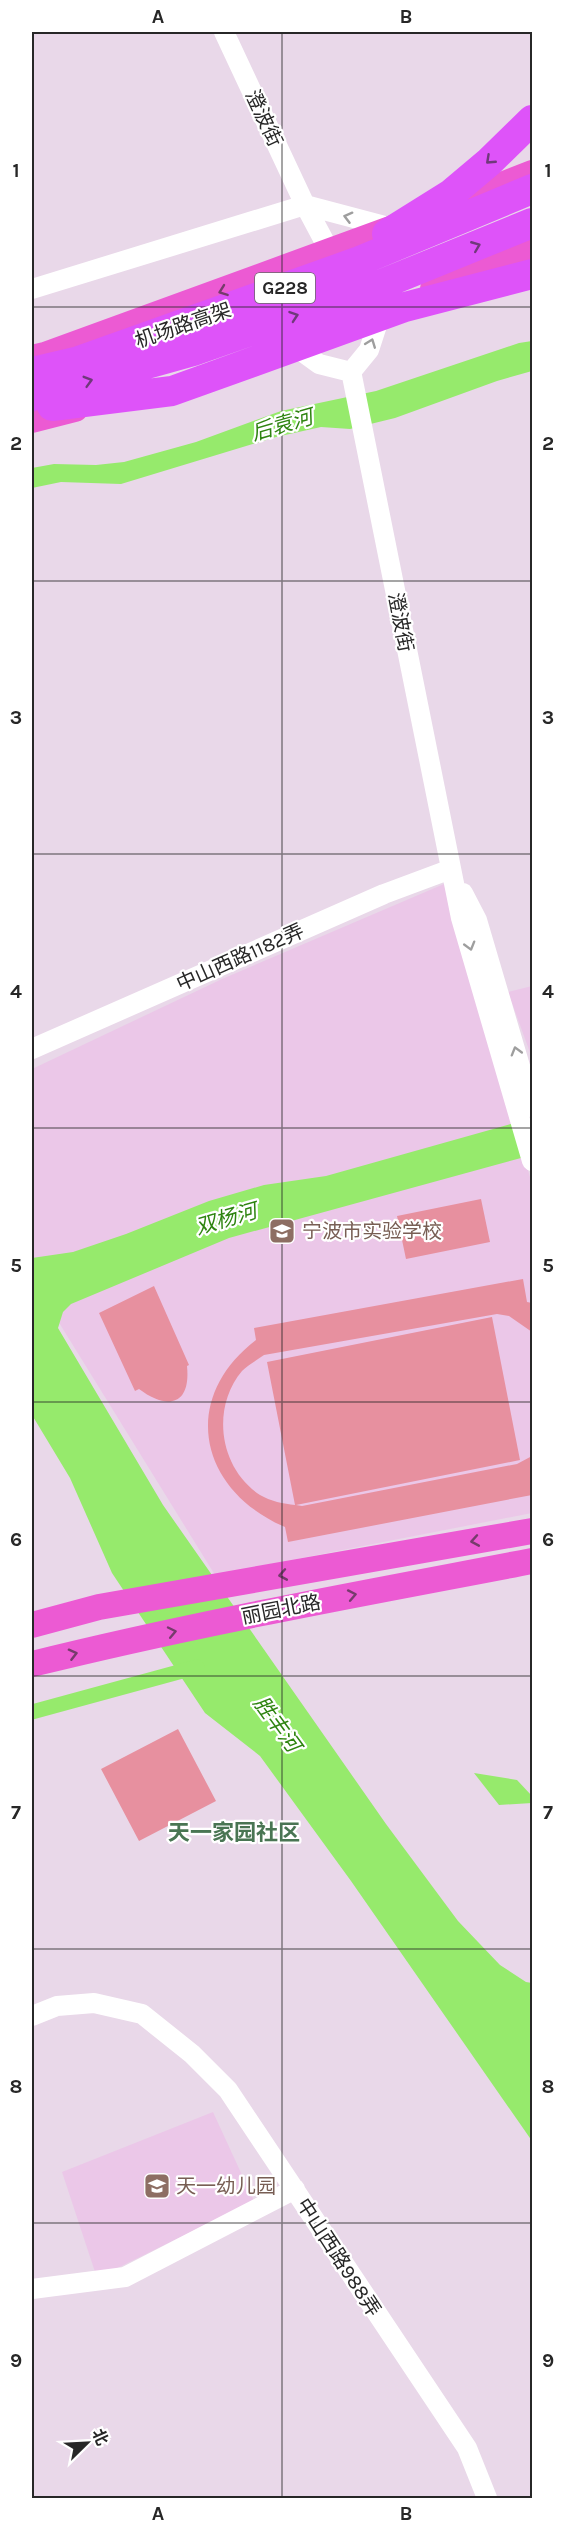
<svg xmlns="http://www.w3.org/2000/svg" width="564" height="2530" font-family="Karla,'Noto Sans SC',sans-serif">
<style>
.education{fill:#ebc7e8}
.pitch{fill:#e7909f}
.water{fill:#96ea6c}
.lines{fill:none;stroke-linecap:round;stroke-linejoin:round}
.canal{stroke:#96ea6c;stroke-width:15}
.minor{stroke:#fff;stroke-width:20}
.major{stroke:#ec5ad3;stroke-width:26}
.highway{stroke:#de53f9;stroke-width:30}
.oneway{stroke:#70397b}
.oneway2{stroke:#9e9e9e}
.oneway3{stroke:#763b6c}
.grid{fill:none;stroke:#272727;stroke-width:1.5;stroke-opacity:0.55}
.labels{text-anchor:middle;stroke-width:4.5;stroke-linejoin:round;paint-order:stroke}
.shield{fill:#fff;stroke:#686868;stroke-width:1.5}
.shield-label{font-size:18px;font-weight:bold;fill:#272727}
.street-label{font-size:20px;fill:#272727;stroke:#fff}
.education-label{font-size:20px;fill:#785e54;stroke:#fff;text-anchor:start}
.water-label{font-size:21px;font-style:italic;fill:#2e8410;stroke:#fff}
.quarter-label{font-size:22px;font-weight:bold;fill:#497553;stroke:#fff}
.neatline{fill:none;stroke:#272727;stroke-width:2}
.grid-label{font-size:20px;text-anchor:middle;font-weight:bold;fill:#272727}
</style>
<rect width="100%" height="100%" fill="#e9d8e9"/>
<!-- education -->
<path class="education" d="M444,884L532,1184V1513L215,1575L32,1279V1069L222,979Z
M532,986V1058L508,992Z
M213,2112L254,2201L97,2278L62,2172Z"/>
<!-- pitch -->
<path class="pitch" d="M481,1199L490,1242L406,1259L397,1216Z
M523,1279L527,1302L532,1303V1332L509,1316L497,1314L264,1355C257,1360 248,1365 242,1371C211,1408 219,1468 260,1495C270,1501 284,1504 295,1505L267,1362L492,1317L520,1460L296,1505L302,1506L517,1464L532,1456V1495L288,1542L285,1527C199,1490 179,1399 256,1340L254,1328Z
M154,1286L189,1365L187,1366C191,1406 167,1410 139,1389L135,1391L99,1313Z
M178,1729L216,1801L139,1841L101,1769Z"/>
<!-- water -->
<path class="water" d="M532,341V371L497,381L395,418L350,429L321,427L276,437L121,484L61,482L32,488V468L54,464L96,465L124,462L196,442L281,411L376,391L519,343Z
M532,1118V1155L229,1238L71,1304L63,1312L58,1328L163,1505L386,1824L458,1921L500,1965L526,1982L532,1983V2141L351,1881L260,1756L205,1713L112,1573L70,1478L32,1415V1258L73,1252L126,1234L209,1201L264,1185L326,1176Z
M474,1773L517,1780L532,1796V1803L499,1805Z"/>
<g class="lines">
<!-- canal -->
<path class="canal" d="M32,1712L197,1667"/>
<!-- minor -->
<path class="minor" d="M224,32L305,205L330,252
M32,289L305,205L392,228
M382,310L369,350L351,372L352,376L461,918L532,1161
M290,343L319,364L351,372
M463,893L477,920L532,1107
M32,1049L384,894L451,869
M32,2016L57,2006L94,2003L142,2014L192,2054L228,2090L467,2448L487,2498
M32,2289L125,2277L295,2189"/>
<!-- major -->
<path class="major" d="M438,210L532,173
M433,289L532,248
M32,358L45,355L404,224
M32,420L75,409
M32,1625L99,1607L532,1531
M32,1664C197,1623 365,1593 532,1561"/>
<!-- highway -->
<path class="highway" d="M387,234L451,194L489,162L532,120
M32,372L79,361L357,262L532,189
M32,396L193,351L370,289L532,223
M52,406L172,391L405,307L532,274"/>
</g>
<!-- one-way arrows -->
<defs><path id="oneway-chevron" d="M-2-3.5L2.5 0L-2 3.5" fill="none" stroke-width="1.6" stroke-linecap="round" stroke-linejoin="round" transform="scale(1.5)"/></defs>
<g class="oneway">
<use href="#oneway-chevron" transform="translate(490 160) rotate(137)"/>
<use href="#oneway-chevron" transform="translate(476 246) rotate(-22)"/>
<use href="#oneway-chevron" transform="translate(294 316) rotate(-19)"/>
<use href="#oneway-chevron" transform="translate(88 381) rotate(-16)"/>
</g>
<g class="oneway2">
<use href="#oneway-chevron" transform="translate(348 217) rotate(-165)"/>
<use href="#oneway-chevron" transform="translate(371 343) rotate(-69)"/>
<use href="#oneway-chevron" transform="translate(470 946) rotate(74)"/>
<use href="#oneway-chevron" transform="translate(516 1051) rotate(-106)"/>
</g>
<g class="oneway3">
<use href="#oneway-chevron" transform="translate(223 291) rotate(160)"/>
<use href="#oneway-chevron" transform="translate(475 1541) rotate(170)"/>
<use href="#oneway-chevron" transform="translate(283 1575) rotate(170)"/>
<use href="#oneway-chevron" transform="translate(352 1595) rotate(-11)"/>
<use href="#oneway-chevron" transform="translate(172 1632) rotate(-12)"/>
<use href="#oneway-chevron" transform="translate(73 1654) rotate(-14)"/>
</g>
<!-- grid -->
<path class="grid" d="M282,32V2498M32,307H532M32,581H532M32,854H532M32,1128H532M32,1402H532M32,1676H532M32,1949H532M32,2223H532"/>
<!-- icons -->
<defs>
<symbol id="school-square" viewBox="-11 -11 22 22"><rect x="-9" y="-9" width="18" height="18" rx="4" fill="#8d6e63" stroke="#fff"/><path d="M0-5L7-2L0 1L-7-2ZM-4 1L0 2.5L4 1V4Q0 6-4 4Z" fill="#fff"/></symbol>
</defs>
<g fill-rule="evenodd">
<use href="#school-square" x="267" y="1216" width="30" height="30"/>
<use href="#school-square" x="142" y="2171" width="30" height="30"/>
</g>
<g class="labels">
<!-- shield labels -->
<rect class="shield" x="255" y="273" width="60" height="30" rx="4.5"/>
<g class="shield-label">
<text x="285" y="294">G228</text>
</g>
<!-- street labels -->
<g class="street-label">
<text transform="translate(264 118) rotate(65)" y="7">澄波街</text>
<text transform="translate(183 325) rotate(-19)" y="7">机场路高架</text>
<text transform="translate(401 622) rotate(79)" y="7">澄波街</text>
<text transform="translate(240 957) rotate(-24)" y="7">中山西路1182弄</text>
<text transform="translate(281 1609) rotate(-11)" y="7">丽园北路</text>
<text transform="translate(339 2257) rotate(57)" y="7">中山西路988弄</text>
</g>
<!-- education labels -->
<g class="education-label">
<text x="302" y="1238">宁波市实验学校</text>
<text x="176" y="2193">天一幼儿园</text>
</g>
<!-- water labels -->
<g class="water-label">
<text transform="translate(282 425) rotate(-16)" y="7">后袁河</text>
<text transform="translate(226 1219) rotate(-16)" y="7">双杨河</text>
<text transform="translate(277 1724) rotate(54)" y="7">胜丰河</text>
</g>
<!-- quarter labels -->
<g class="quarter-label">
<text x="234" y="1840">天一家园社区</text>
</g>
</g>
<!-- border -->
<rect width="564" height="2530" fill="none" stroke="#ffffff" stroke-width="66"/>
<!-- north arrow -->
<g transform="translate(87 2443) rotate(66)" stroke="#ffffff" stroke-width="4.5" paint-order="stroke">
<path d="M0-4.5L10 22L0 15L-10 22Z" fill="#272727"/>
<text y="-9" font-size="16" font-weight="bold" text-anchor="middle" fill="#272727">北</text>
</g>
<rect x="33" y="33" width="498" height="2464" class="neatline"/>
<g class="grid-label">
<text x="158" y="23">A</text>
<text x="406" y="23">B</text>
<text x="16" y="177">1</text>
<text x="548" y="177">1</text>
<text x="16" y="450">2</text>
<text x="548" y="450">2</text>
<text x="16" y="724">3</text>
<text x="548" y="724">3</text>
<text x="16" y="998">4</text>
<text x="548" y="998">4</text>
<text x="16" y="1272">5</text>
<text x="548" y="1272">5</text>
<text x="16" y="1546">6</text>
<text x="548" y="1546">6</text>
<text x="16" y="1819">7</text>
<text x="548" y="1819">7</text>
<text x="16" y="2093">8</text>
<text x="548" y="2093">8</text>
<text x="16" y="2367">9</text>
<text x="548" y="2367">9</text>
<text x="158" y="2520">A</text>
<text x="406" y="2520">B</text>
</g>
</svg>
